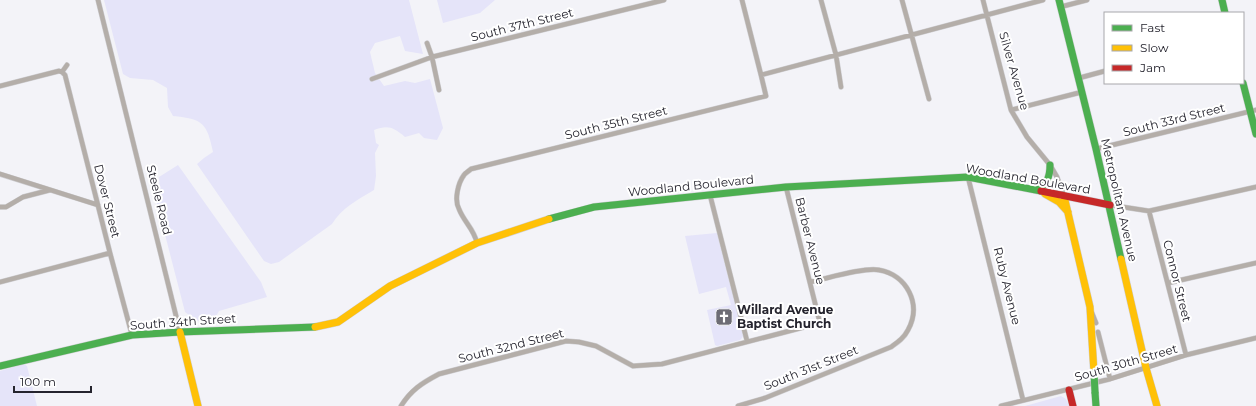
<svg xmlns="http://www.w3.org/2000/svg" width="1256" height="406" font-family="Montserrat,sans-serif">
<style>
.green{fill:#e5e4f9}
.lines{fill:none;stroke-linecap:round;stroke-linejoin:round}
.street-casing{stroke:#cfcfd3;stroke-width:5.5}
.fast-casing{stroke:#cfcfd3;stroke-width:8}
.slow-casing{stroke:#cfcfd3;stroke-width:8}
.jam-casing{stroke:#cfcfd3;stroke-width:8}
.street{stroke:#b4aea9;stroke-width:4.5}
.fast{stroke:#4caf50;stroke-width:7}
.slow{stroke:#ffc107;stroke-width:7}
.jam{stroke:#c62828;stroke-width:7}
.fast-bridge-casing{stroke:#cfcfd3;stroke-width:8;stroke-linecap:butt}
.fast-bridge{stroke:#4caf50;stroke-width:7}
.labels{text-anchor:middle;stroke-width:4;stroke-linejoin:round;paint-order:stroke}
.street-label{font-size:12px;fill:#25242e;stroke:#fff}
.poi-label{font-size:12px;font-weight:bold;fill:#25242e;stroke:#fff;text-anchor:start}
</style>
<rect width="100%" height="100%" fill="#f3f3f8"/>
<!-- green -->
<path class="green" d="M104,0H409L423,54L405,51L400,36L375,43L370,52L375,73L384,86L405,81L415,83L430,79L443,128L437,140L424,138L419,133L405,137C393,127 388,125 374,130L376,143L379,145L375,153L376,176L374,190C357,200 342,208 332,224L279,262L271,264L264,261L197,164L204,158L213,152C207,123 203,119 173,116L168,107L167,88L153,80L130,78L123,74Z
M437,0H495L480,13L443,23Z
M178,165L261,282L267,297L219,311L215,318L197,321L185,312L154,192L160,189L159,177Z
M717,233L743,336L742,338L740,340L717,346L715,345L707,310L731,305L726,287L699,294L685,236Z
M24,364L27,366L37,406H0V371Z
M1061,396L1066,399L1069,406H1025Z"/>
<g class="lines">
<defs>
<path id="street" d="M98,0L180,332
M821,0L836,55L841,87
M902,0L929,99
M983,0L1011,110L1027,137L1050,165L1057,177L1064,196
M1060,7L1087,0
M427,43L432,57L439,90
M62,72L65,75L110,253L132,335
M761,75L1043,0
M1079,78L1105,71
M372,79L432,57L664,0
M0,86L59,71L62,72L67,65
M1011,110L1082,92
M1096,149L1256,110
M0,174L98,205
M968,177L1023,400
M710,195L747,341
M1110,205L1149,211L1256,187
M0,207H6L23,197L50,190
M1149,211L1186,355
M477,243C474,229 464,222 459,209C454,200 458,183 464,175C465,173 469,171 471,169L766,96L761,75L742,0
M0,282L110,253
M1168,283L1256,263
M1092,313L1096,323
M1098,332L1110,379
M401,406C411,390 422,383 439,374L566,341L579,342L596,346L633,366L662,364L820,323L786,187
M738,406L765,398L891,347C898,342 904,338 908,330C922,304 907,275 879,270C863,267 826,279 810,282
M1001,406L1110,379L1186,355L1256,338"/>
<path id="fast" d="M1059,0L1096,149L1121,259
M1222,0L1225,13
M1243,83L1256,134
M1037,190C1047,184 1050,177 1050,165
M549,219L594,207L786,187L968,177L1041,191
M0,366L132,335L180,332L315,327
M1095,392L1096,406"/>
<path id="slow" d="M1045,194L1059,202L1068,212
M1064,196L1090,307L1094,373
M1121,259L1146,368L1157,406
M315,327L338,322L390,286L477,243L549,219
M180,332L198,406"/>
<path id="jam" d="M1041,191L1110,205
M1069,390L1073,406"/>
</defs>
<!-- street casing -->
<use href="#street" class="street-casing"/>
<!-- fast casing -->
<use href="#fast" class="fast-casing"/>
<!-- slow casing -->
<use href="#slow" class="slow-casing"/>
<!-- jam casing -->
<use href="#jam" class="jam-casing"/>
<!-- street -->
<use href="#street" class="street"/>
<!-- fast -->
<use href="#fast" class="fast"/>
<!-- slow -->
<use href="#slow" class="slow"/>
<!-- jam -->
<use href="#jam" class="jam"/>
<defs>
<path id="fast-bridge" d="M1094,373L1095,392"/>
</defs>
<!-- fast-bridge casing -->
<use href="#fast-bridge" class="fast-bridge-casing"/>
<!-- fast-bridge -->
<use href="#fast-bridge" class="fast-bridge"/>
</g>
<!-- icons -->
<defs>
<symbol id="church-square" viewBox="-11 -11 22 22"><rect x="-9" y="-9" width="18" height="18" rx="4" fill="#6d6c75" stroke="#fff"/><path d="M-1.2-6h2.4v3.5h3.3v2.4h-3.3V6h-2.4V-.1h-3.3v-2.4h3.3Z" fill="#fff"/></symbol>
</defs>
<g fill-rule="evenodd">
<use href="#church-square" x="714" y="307" width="20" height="20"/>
</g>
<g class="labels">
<!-- street labels -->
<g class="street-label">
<text transform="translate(522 25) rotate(-14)" y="4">South 37th Street</text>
<text transform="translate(1014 71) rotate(74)" y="4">Silver Avenue</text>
<text transform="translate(1174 120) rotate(-14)" y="4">South 33rd Street</text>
<text transform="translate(616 123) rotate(-14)" y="4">South 35th Street</text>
<text transform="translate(1028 179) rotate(10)" y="4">Woodland Boulevard</text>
<text transform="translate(691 186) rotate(-6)" y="4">Woodland Boulevard</text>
<text transform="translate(159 200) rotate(76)" y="4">Steele Road</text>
<text transform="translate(1119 200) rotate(77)" y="4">Metropolitan Avenue</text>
<text transform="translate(107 201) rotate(76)" y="4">Dover Street</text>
<text transform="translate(810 241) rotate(76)" y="4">Barber Avenue</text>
<text transform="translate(1177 281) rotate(76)" y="4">Connor Street</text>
<text transform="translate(1007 286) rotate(76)" y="4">Ruby Avenue</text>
<text transform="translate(183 322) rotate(-4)" y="4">South 34th Street</text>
<text transform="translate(511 346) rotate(-14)" y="4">South 32nd Street</text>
<text transform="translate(1126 363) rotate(-16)" y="4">South 30th Street</text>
<text transform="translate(811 368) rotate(-22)" y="4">South 31st Street</text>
</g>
<!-- poi labels -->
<g class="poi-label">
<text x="737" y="314">Willard Avenue<tspan x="737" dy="14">Baptist Church</tspan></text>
</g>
</g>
<!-- legend -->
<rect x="1104" y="12" width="140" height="72" fill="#ffffff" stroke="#a8a7ab"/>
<rect x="1112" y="25" width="20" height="6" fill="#4caf50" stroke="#a8a7ab"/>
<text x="1140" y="32" font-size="12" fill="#25242e">Fast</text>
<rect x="1112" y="45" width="20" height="6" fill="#ffc107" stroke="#a8a7ab"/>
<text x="1140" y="52" font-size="12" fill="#25242e">Slow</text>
<rect x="1112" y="65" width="20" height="6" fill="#c62828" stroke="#a8a7ab"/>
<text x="1140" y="72" font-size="12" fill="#25242e">Jam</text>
<!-- scale -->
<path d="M14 386v6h77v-6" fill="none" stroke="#25242e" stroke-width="2"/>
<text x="20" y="386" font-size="12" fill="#25242e" stroke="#ffffff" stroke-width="3" paint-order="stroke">100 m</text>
</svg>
